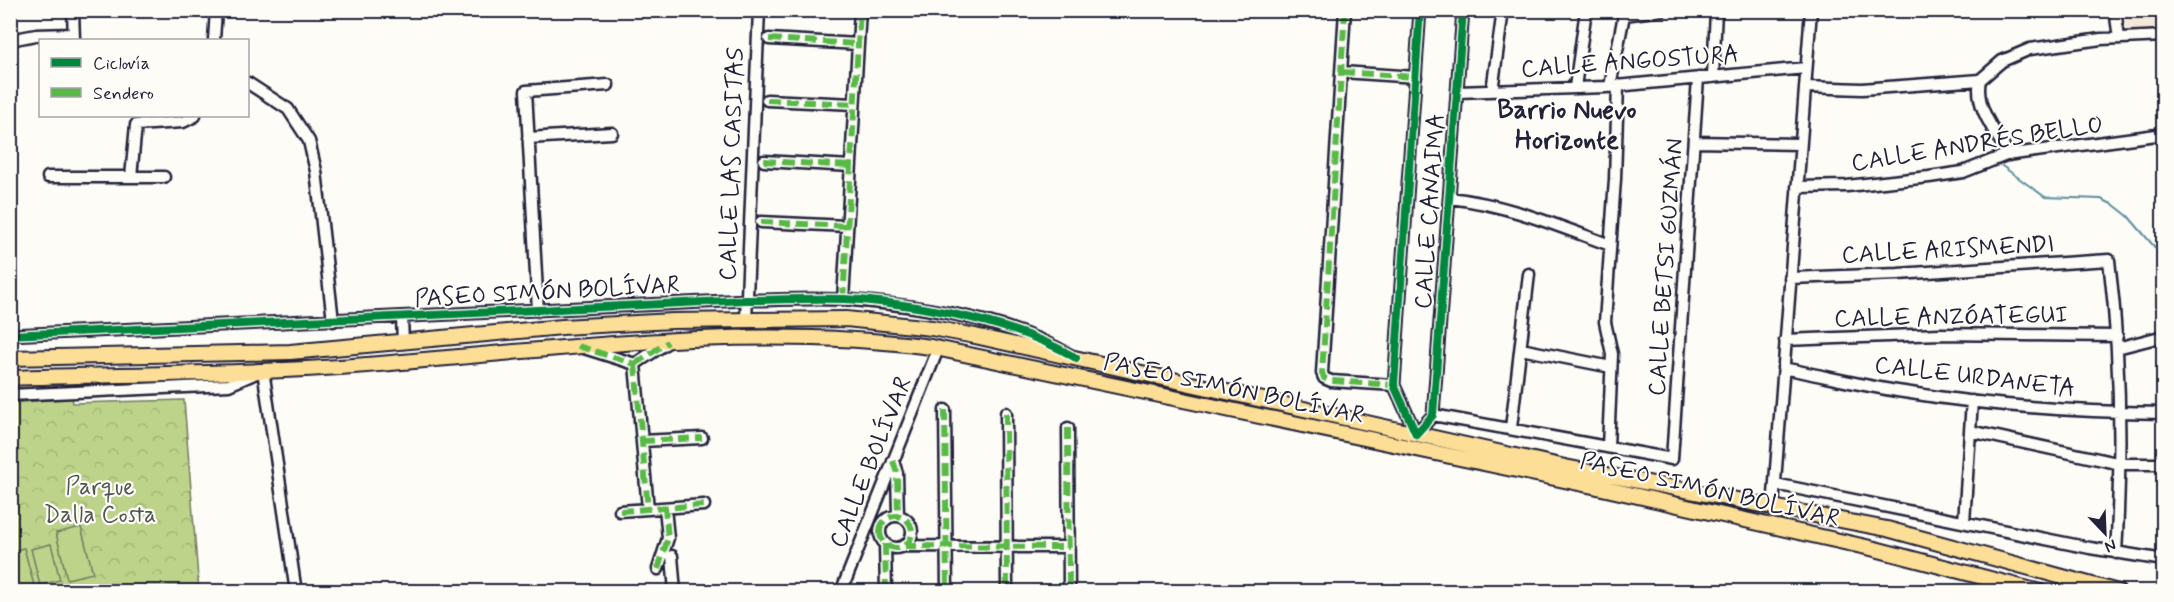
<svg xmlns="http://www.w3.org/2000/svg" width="2174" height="602" font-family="Mynerve,sans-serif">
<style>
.built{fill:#f5e7d9}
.forest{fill:url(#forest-crowns);stroke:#707a62;stroke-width:1.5}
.garden{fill:#bdd389;stroke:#707a62;stroke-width:1.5}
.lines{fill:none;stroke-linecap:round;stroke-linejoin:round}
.stream{stroke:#5d8d9c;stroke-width:2}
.minor-casing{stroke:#22223b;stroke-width:15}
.major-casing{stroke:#22223b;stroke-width:18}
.minor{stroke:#fdfcf7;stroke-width:10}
.major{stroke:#fdde96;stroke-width:14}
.quiet{stroke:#58b947;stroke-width:6;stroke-dasharray:12 6;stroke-linecap:butt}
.cycleway-casing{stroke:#fdfcf7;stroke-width:11}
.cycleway{stroke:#00873e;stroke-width:8}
.labels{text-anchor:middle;stroke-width:4.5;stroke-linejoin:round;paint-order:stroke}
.street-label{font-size:24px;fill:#22223b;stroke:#fdfcf7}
.park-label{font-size:24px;fill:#505752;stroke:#fdfcf7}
.neighbourhood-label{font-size:26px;font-weight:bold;fill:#22223b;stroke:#fdfcf7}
</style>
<defs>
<pattern id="forest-crowns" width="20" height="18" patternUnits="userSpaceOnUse" patternTransform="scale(1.5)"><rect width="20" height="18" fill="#bdd389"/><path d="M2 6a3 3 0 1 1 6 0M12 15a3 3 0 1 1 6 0" fill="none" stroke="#a2b577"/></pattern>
</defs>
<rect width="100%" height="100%" fill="#fdfcf7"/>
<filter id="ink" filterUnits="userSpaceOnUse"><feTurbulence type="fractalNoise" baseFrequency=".0167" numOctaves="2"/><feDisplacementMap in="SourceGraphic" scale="12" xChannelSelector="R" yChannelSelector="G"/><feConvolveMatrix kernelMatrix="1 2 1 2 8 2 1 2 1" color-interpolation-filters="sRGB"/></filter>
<g filter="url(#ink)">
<!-- built -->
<path class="built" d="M2123,11H2163V30L2127,32Z"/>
<!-- forest -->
<path class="forest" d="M72,398L73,403L184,400L199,591L11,592V403Z"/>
<!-- garden -->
<path class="garden" d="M81,527L93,573L67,579L56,533Z
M51,544L60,580L40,585L31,549Z
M24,548L35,589L11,591V551Z"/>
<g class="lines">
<!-- stream -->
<path class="stream" d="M2002,166L2045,197L2101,199L2114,205L2128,216L2164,258"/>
<defs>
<path id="minor" d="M73,10L74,40
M1345,10L1322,373L1324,378L1331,381L1394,385
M1420,10L1394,385L1416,434L1433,415L1463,10
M2115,10L2119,38
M1624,15L1662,10
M769,39L858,44
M10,40L36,35L71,34
M214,40L216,10
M1342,72L1416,77
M1713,77L1716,10
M1980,80C1974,107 1996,133 2009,155
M248,83L288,109L309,141L316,171L333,321
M1610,86L1625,10
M1575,87L1586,10
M1805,87L1862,89L1980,80L2002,61L2030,49L2101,39L2164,36
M1492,91L1503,10
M1457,92L1606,87L1806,68
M767,100L854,104
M528,138L612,133
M1696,142L1800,144
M764,161L851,166
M48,177H164
M131,177L136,125L183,122L195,116
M1797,187L1847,186L1929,177L1963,172L2006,155L2164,134
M1450,198C1509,205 1555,225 1610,245
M761,222L847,226
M1790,278L1898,274L2109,260C2121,358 2122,454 2116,553
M843,300L860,10
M538,311L526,91L608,85
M402,318L403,343
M746,320L759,10
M10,335L746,300C784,300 824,297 862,301C928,307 1013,321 1070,355
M1785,340L1940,334L2117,336
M584,348L635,364
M2117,348L2164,336
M1521,349L1611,367
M635,364L648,509
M635,364L668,342
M1783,368C1824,376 1864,386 1904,392C1989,406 2078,412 2164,413
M10,395L229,385L263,370L296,592
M945,410L947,592
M1006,413L1007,592
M1433,415L1672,459L1698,78
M1068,428L1069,592
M1511,428L1529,274
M1970,431L2121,464H2164
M642,441L702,438
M1608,447L1612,354L1605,322L1615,179L1618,85
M893,461L897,473L898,516
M1775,484L2090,548L2164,560
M1773,508L1811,10
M620,511L704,505
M880 532a16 16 0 1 1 32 0a16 16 0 1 1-32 0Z
M1964,522L1972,401
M885,544L886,592
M905,546L1069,547
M672,556L675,592
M658,569L668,538L665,508
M841,592L938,349"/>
<path id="major" d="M10,358L290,352L562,327L673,321L846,319L932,328L975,336L1565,467L1887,529L2118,592
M10,378C129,374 249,374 367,365C551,350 748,323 931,347L1593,486L1875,549L2040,592"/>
</defs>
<!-- minor casing -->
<use href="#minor" class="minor-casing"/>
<!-- major casing -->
<use href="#major" class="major-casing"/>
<!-- minor -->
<use href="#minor" class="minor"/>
<!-- major -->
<use href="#major" class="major"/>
<!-- quiet -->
<path class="quiet" d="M1345,10L1322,373L1324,378L1331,381L1394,385
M769,39L858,44
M1342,72L1416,77
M767,100L854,104
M764,161L851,166
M761,222L847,226
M843,300L860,10
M578,346L635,364
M635,364L648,509
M635,364L668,342
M945,410L947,592
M1006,413L1007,592
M1068,428L1069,592
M642,441L702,438
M893,461L897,473L898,516
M620,511L704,505
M880 532a16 16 0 1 1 32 0a16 16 0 1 1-32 0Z
M885,544L886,592
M905,546L1069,547
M658,569L668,538L665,508"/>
<defs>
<path id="cycleway" d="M1420,10L1394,385L1416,434L1433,415L1463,10
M10,335L746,300C784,300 823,297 861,300C928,306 1018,323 1076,358"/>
</defs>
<!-- cycleway casing -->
<use href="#cycleway" class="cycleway-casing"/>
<!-- cycleway -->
<use href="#cycleway" class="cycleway"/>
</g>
</g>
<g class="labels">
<!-- street labels -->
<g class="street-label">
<text transform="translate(1630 61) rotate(-4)" y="8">CALLE ANGOSTURA</text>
<text transform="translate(1977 143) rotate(-9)" y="8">CALLE ANDRÉS BELLO</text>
<text transform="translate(731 164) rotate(-88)" y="8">CALLE LAS CASITAS</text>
<text transform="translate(1429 211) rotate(-86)" y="8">CALLE CANAIMA</text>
<text transform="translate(1948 249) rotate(-3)" y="8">CALLE ARISMENDI</text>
<text transform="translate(1665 267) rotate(-86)" y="8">CALLE BETSI GUZMÁN</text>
<text transform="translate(547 291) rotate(-3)" y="8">PASEO SIMÓN BOLÍVAR</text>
<text transform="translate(1951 316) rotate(-1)" y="8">CALLE ANZÓATEGUI</text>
<text transform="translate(1975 376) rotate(7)" y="8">CALLE URDANETA</text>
<text transform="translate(1234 388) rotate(12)" y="8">PASEO SIMÓN BOLÍVAR</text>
<text transform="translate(870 462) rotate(-68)" y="8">CALLE BOLÍVAR</text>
<text transform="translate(1710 489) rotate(13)" y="8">PASEO SIMÓN BOLÍVAR</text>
</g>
<!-- park labels -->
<g class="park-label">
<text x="100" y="494">Parque<tspan x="100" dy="28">Dalla Costa</tspan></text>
</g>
<!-- neighbourhood labels -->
<g class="neighbourhood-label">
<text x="1567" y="118">Barrio Nuevo<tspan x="1567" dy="30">Horizonte</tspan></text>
</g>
</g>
<!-- margin -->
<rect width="2174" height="602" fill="none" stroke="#fdfcf7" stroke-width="36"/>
<rect x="18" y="18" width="2138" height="566" fill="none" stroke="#22223b" stroke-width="2" filter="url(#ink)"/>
<!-- legend -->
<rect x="39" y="39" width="210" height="78" fill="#fdfcf7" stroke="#a5a5ac" stroke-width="1.5"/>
<rect x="51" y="58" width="30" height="9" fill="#00873e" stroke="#a5a5ac" stroke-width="1.5"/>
<text x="93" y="69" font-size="18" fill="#22223b">Ciclovía</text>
<rect x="51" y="88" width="30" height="9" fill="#58b947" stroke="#a5a5ac" stroke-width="1.5"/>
<text x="93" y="99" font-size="18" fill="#22223b">Sendero</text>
<!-- north arrow -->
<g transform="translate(2105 533) rotate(157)" stroke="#fdfcf7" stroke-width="4.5" paint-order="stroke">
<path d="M0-4.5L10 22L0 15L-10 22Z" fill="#22223b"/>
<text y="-9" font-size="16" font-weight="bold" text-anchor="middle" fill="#22223b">N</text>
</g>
</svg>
